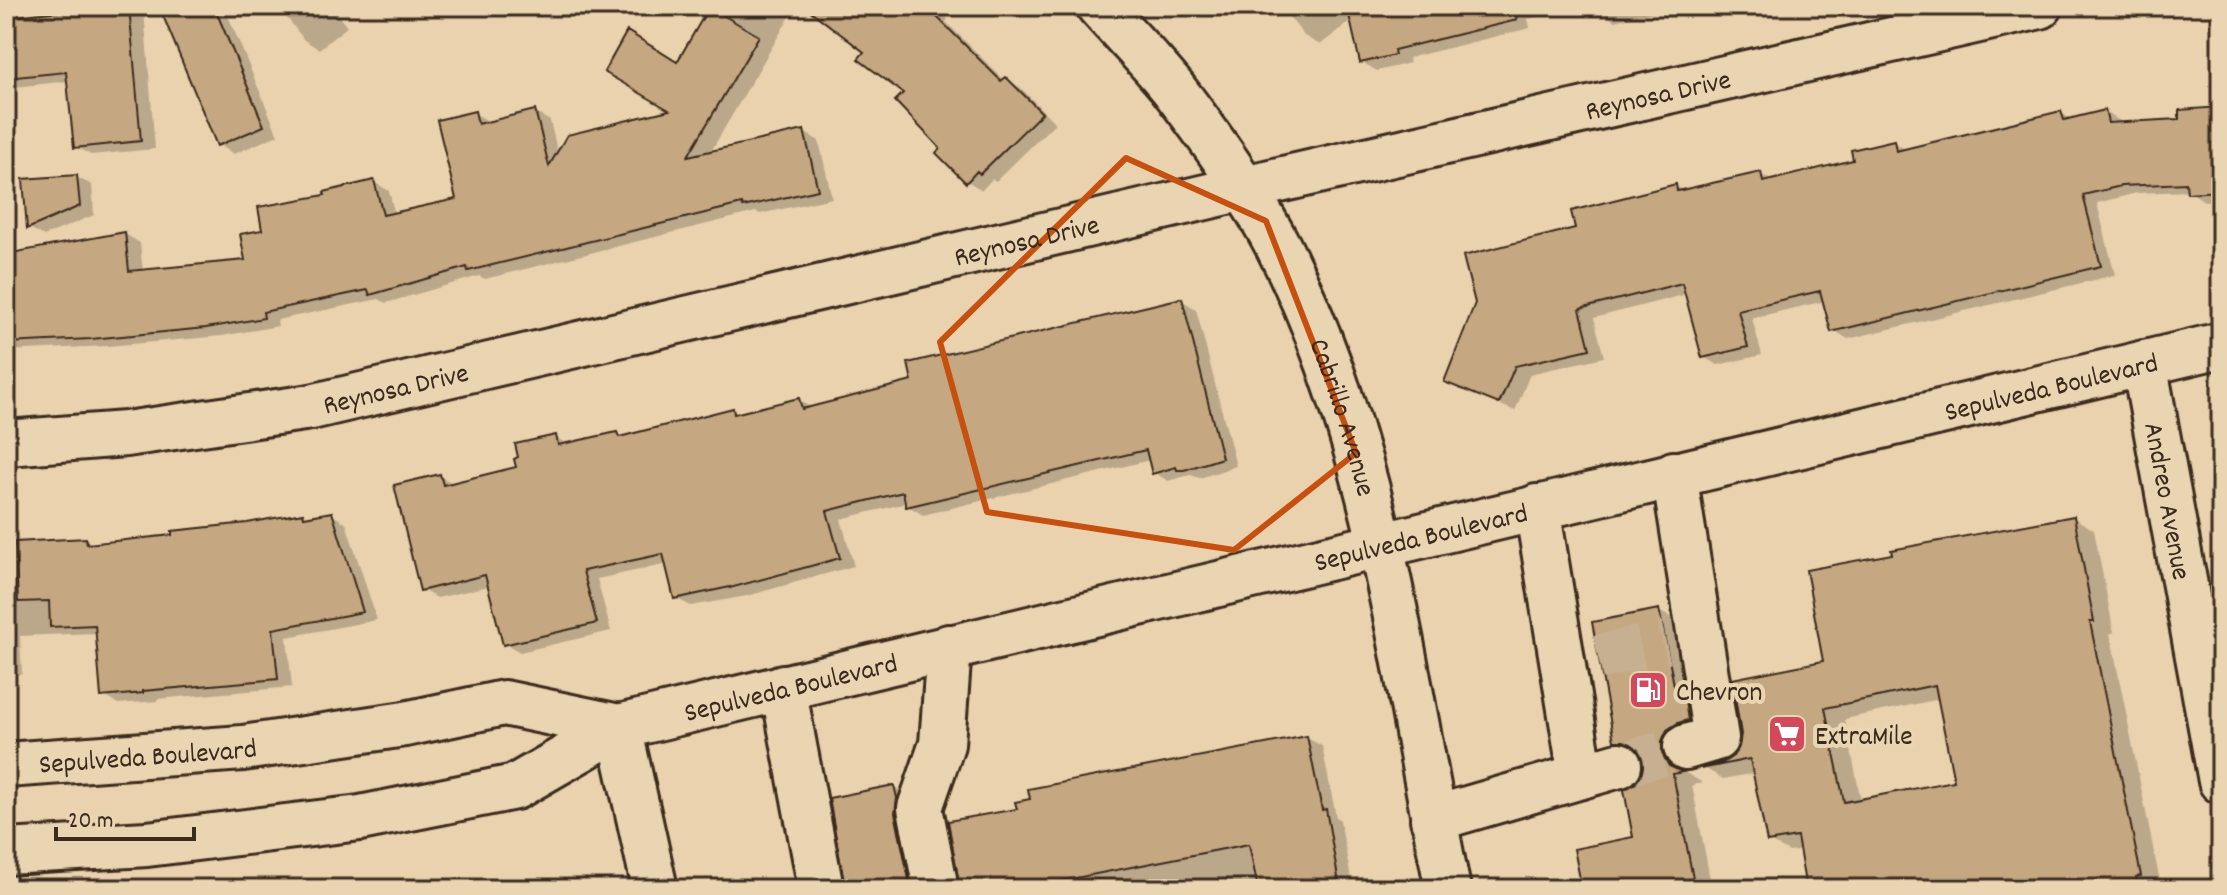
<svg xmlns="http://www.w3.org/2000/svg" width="2227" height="895" font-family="Dekko,sans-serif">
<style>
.shadow{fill:#0003;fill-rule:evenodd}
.building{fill:#c5a881;stroke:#3b2a1e;stroke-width:2;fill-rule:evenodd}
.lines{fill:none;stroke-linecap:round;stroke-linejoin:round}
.minor-tunnel{stroke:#c7b091;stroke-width:44;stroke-dasharray:44 22;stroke-linecap:butt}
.minor-casing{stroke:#3b2a1e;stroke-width:50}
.major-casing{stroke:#3b2a1e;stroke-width:50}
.minor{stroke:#ead5b3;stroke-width:44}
.major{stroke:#ead5b3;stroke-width:44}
.marked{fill:none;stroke:#c55010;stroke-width:6;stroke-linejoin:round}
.labels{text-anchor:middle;stroke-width:8;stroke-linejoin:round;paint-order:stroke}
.street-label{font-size:28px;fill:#3b2a1e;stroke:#ead5b3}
.poi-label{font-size:28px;fill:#3b2a1e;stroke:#ead5b3;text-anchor:start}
</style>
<rect width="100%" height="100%" fill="#ead2ae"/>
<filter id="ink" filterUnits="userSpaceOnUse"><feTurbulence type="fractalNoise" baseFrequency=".0125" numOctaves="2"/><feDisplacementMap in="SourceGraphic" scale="16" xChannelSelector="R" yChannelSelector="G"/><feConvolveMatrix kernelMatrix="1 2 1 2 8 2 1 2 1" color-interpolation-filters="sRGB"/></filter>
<g filter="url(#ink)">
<!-- shadow -->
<path class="shadow" d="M118,6H136L144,10L155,149L91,155L76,147L69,81L6,88V19Z
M161,6H224L278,135L234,154L219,145Z
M278,6H331L347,27L319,49L304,40Z
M619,6H643L637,16Z
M712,6H796L710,153L804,132L819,141L832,198L760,214L756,212L485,279L479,276L386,303L379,299L277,320L278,326L222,336L108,346L6,351V248L16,253L125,234L140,243L143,272L247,262L264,231L327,197L374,182L389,191L395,215L458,201L474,113L490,122L535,112L550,121L558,154L674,111L678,64Z
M807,6H930L948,19L946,22L1005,81L1006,80L1021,88L1055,123L996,181L992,179L982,190L967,181L942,148L906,93L866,52Z
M1281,6H1580L1528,19L1530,28L1408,58L1410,63L1377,71L1362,62L1352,20L1320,45L1304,36Z
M1598,6H1678L1615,21L1600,12Z
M2221,109V200L2204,201L2189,191L2137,193L2097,203L2115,275L1848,339L1833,330L1825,301L1752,318L1762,355L1718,365L1703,357L1687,294L1594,318L1604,357L1530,374L1515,411L1461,389L1446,381L1578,229L1675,186L1684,191L1760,174L1773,181L1856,162L1893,142L1907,150L2061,113L2073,120L2105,112L2120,121L2121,124L2181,121Z
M76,177L92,185L94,215L44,236L29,228Z
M1181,300L1196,309L1236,466L1200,478L1190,475L1168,481L1153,472L1150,460L923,515L908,506L907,503L841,519L854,566L747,596L691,606L675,598L668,564L597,579L611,631L520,652L504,643L489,586L437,598L422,590L440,476L454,484L519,468L555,437L569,445L617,434L623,438L733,411L740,415L798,400L812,408L914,383Z
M331,514L346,523L377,620L287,637L292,687L157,699L158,701L118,704L103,695L98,633L20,636L22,674L6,675V559H18L86,540L95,545L175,537L303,515L309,518Z
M2074,518L2094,530L2114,633H2110L2161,887L2155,889H1865L1812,849L1789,852L1769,841L1755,773L1723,779L1706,769L1725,764L1734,758L1825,663ZM1940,699L1957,782L1861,801L1845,719Z
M1659,611L1680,623L1703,702L1682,767L1686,773L1703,783L1692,785L1712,889H1584L1635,839L1639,783L1645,772V758L1641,752L1637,751L1616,740Z
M1307,738L1322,746L1336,817L1340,820L1353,889H962L1019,810Z
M894,787L901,791L916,889H847Z"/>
<!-- building -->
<path class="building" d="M106,6H129L141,141L74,148L66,72L6,78V17Z
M159,6H214L264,126L217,146Z
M804,6H926L1001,81L1006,77L1042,113L980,174L977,171L966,183L936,153L940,148L895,101L903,93L858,59L864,52Z
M1347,6H1515L1517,20L1394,50L1395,55L1360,63Z
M709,7L759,36L688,156L804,130L818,190L743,207L742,204L468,271L467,267L370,295L368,290L263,312L264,318L206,328L91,339L6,343V254L125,232L129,271L245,260L240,234L262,230L258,207L325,195L324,192L374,180L383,215L456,199L437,120L475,111L478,124L535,110L549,166L567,135L669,110L604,72L627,31L677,62Z
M2221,107V191L2187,193L2186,183L2121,186L2083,195L2101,266L1831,332L1820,291L1738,310L1748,347L1702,358L1682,283L1580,309L1590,349L1515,366L1499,404L1444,382L1475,303L1463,256L1575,228L1571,211L1676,184L1677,191L1761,172L1763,182L1853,160L1851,150L1894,140L1896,151L2061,111L2064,120L2105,110L2108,123L2179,119V110Z
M77,175L80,206L27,229L23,179Z
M1182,298L1222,458L1184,470H1177L1176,467L1152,474L1146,450L906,507L903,492L827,511L840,558L730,588V587L674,599L663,554L583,571L597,623L503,645L485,575L420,591L394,485L440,474L443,485L516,467L514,459L518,457L515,444L556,435L558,445L617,432L619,437L733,408L734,414L799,398L802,409L912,381L908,363Z
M332,512L363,612L273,629L278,679L143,691V693L101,697L95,625L50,627L49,601L18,602L15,542L86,538L87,544L172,535V531L247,523L303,513L304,517Z
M2074,516L2094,622H2090L2141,876L2136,877L2138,889H1806L1797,837L1767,842L1750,759L1701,769L1724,762L1733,756L1739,747L1741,734L1732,679L1823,661L1806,570L1892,554L1891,550ZM1935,685L1954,781L1844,802L1825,708Z
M1659,609L1675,690L1683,688L1688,720L1678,723L1667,730L1662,741V753L1669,766L1680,771H1687L1673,774L1695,889H1582L1574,849L1633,837L1624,790L1636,783L1643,770V757L1637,748L1626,741H1614L1592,622Z
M1307,736L1322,810L1326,809L1340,889H1258L1249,844L1055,882L1056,889H960L948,821L1017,809L1015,802L1030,799L1028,789Z
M894,785L897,798L895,813L911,889H845L829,798Z"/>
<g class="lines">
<!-- minor-tunnel -->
<path class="minor-tunnel" d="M1598,657L1666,642
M1619,765L1686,747"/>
<defs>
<g id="minor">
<path id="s1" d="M1099,6C1123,33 1149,59 1172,87C1209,135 1251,194 1279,248C1380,447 1403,673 1448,889"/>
<path id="s2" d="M2144,363L2221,781"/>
<path id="s3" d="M6,443L126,434L311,407L1244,188L2040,6"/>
<path d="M1674,474L1716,738L1686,747"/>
<path d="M1537,507L1581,776"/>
<path d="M783,687L821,889"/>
<path d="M619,727L655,889"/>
<path d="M1433,819L1619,765"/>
<path d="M936,889L920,808L942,744L949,647"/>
</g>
<g id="major">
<path id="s4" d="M6,765L243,748L405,724L504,703L619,727"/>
<path id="s5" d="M6,852L147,844L360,818L515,787L619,727L2221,345"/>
</g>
</defs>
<!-- minor casing -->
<use href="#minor" class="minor-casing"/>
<!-- major casing -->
<use href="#major" class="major-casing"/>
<!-- minor -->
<use href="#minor" class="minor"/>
<!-- major -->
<use href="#major" class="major"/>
</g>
</g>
<!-- marked area -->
<path class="marked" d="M1126,158L1266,221L1356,453L1234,550L987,512L940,342Z"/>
<!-- icons -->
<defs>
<symbol id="fuel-square" viewBox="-11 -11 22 22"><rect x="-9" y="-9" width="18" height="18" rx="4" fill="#d1495b" stroke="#ead5b3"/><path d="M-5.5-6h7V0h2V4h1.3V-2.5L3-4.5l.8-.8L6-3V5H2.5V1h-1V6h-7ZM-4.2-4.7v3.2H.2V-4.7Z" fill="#fff"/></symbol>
<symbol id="supermarket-square" viewBox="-11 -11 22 22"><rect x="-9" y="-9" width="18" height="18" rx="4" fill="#d1495b" stroke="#ead5b3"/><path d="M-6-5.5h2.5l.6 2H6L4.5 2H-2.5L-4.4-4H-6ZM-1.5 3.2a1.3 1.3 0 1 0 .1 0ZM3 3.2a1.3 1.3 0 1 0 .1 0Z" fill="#fff"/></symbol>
</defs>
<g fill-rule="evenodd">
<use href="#fuel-square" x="1626" y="668" width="44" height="44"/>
<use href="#supermarket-square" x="1765" y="712" width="44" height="44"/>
</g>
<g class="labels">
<!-- street labels -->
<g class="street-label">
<text dy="10" stroke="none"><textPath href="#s3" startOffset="1690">Reynosa Drive</textPath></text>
<text dy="10" stroke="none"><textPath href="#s3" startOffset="1042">Reynosa Drive</textPath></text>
<text dy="10" stroke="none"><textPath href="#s5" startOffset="2106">Sepulveda Boulevard</textPath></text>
<text dy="10" stroke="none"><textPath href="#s3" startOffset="394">Reynosa Drive</textPath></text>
<text dy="10" stroke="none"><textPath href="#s1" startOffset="484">Cabrillo Avenue</textPath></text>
<text dy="10" stroke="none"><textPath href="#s2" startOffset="140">Andreo Avenue</textPath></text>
<text dy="10" stroke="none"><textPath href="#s5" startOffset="1458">Sepulveda Boulevard</textPath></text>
<text dy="10" stroke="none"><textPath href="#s5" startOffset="810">Sepulveda Boulevard</textPath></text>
<text dy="10" stroke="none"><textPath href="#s4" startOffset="142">Sepulveda Boulevard</textPath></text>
</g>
<!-- poi labels -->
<g class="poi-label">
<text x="1676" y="700">Chevron</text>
<text x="1815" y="744">ExtraMile</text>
</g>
</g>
<!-- margin -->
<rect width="2227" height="895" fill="none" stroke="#ead5b3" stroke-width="32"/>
<rect x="16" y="16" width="2195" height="863" fill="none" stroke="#3b2a1e" stroke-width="3" filter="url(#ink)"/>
<!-- scale -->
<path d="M56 827v12h138v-12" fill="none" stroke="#3b2a1e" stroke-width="4"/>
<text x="68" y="827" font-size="24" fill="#3b2a1e" stroke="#ead5b3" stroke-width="6" paint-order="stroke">20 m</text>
</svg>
